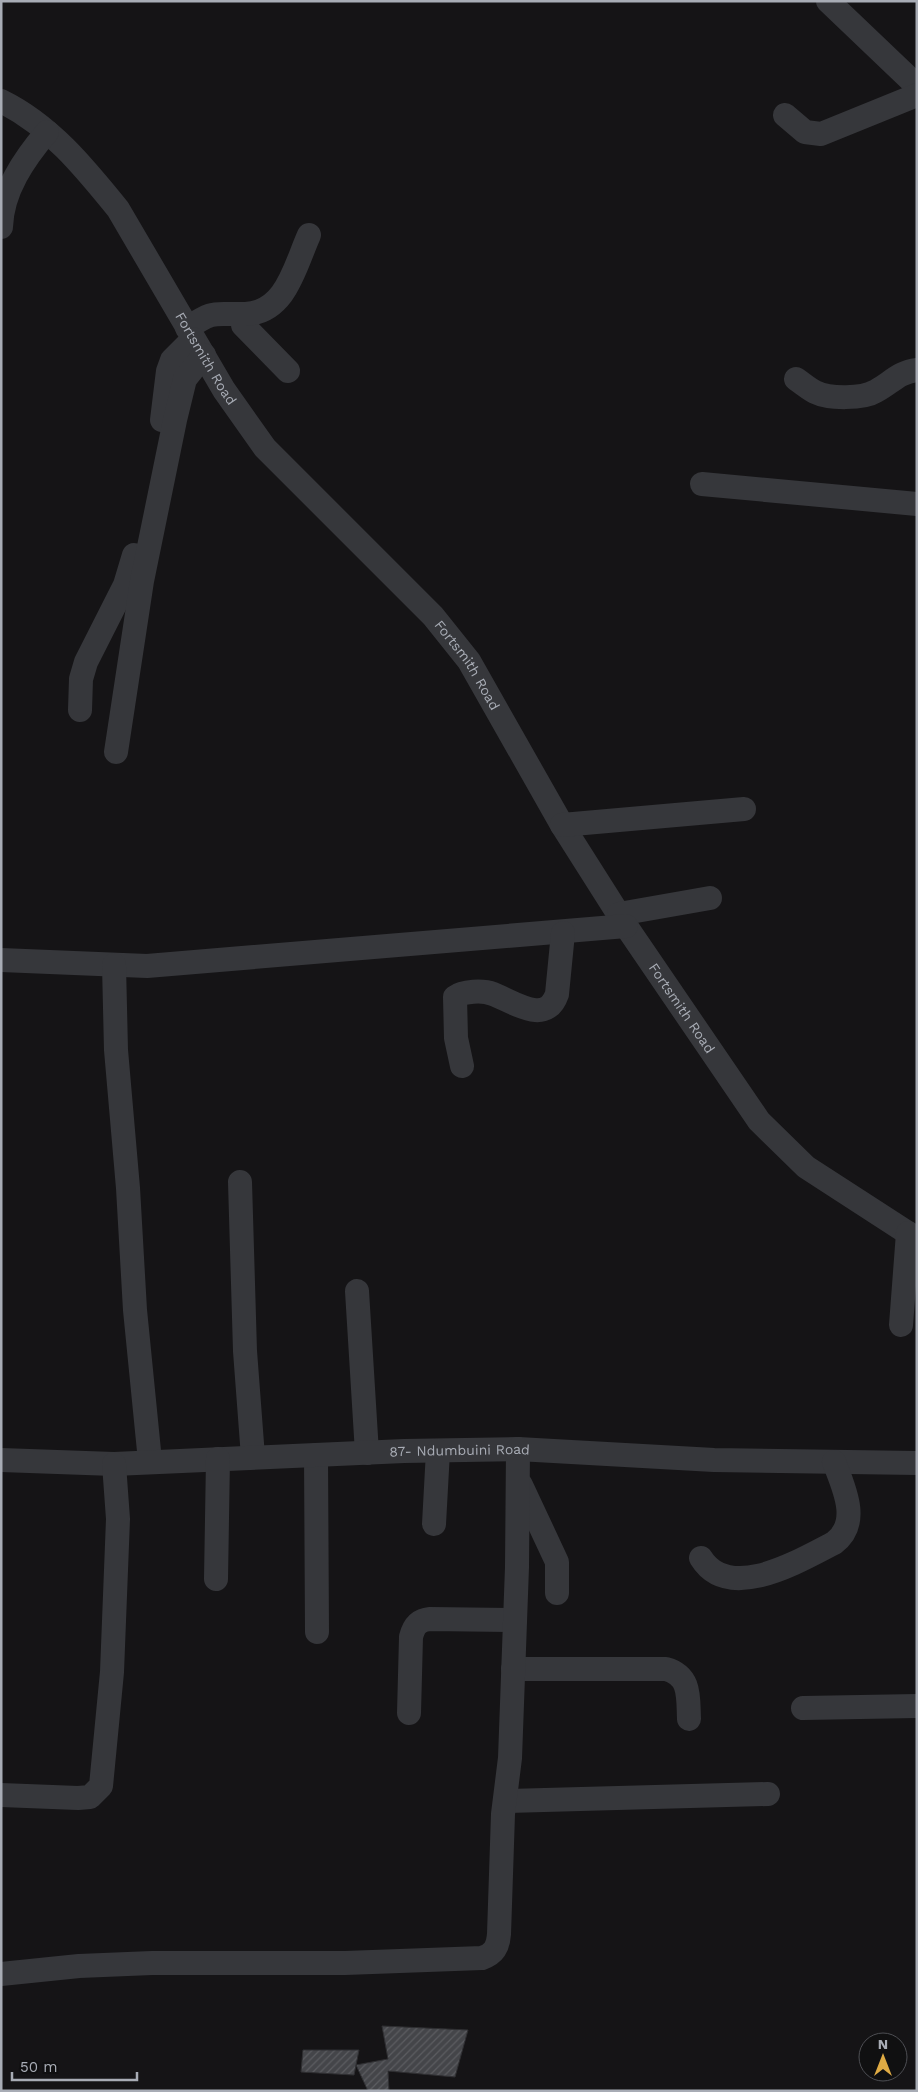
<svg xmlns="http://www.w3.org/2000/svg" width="918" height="2092" font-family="'Work Sans',sans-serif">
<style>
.building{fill:url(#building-hatch);stroke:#2f2f32}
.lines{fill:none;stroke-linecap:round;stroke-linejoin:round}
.minor{stroke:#36373b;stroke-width:24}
.labels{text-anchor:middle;stroke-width:4;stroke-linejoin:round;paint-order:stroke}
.street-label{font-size:14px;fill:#a8acb5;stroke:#101011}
</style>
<defs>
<pattern id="building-hatch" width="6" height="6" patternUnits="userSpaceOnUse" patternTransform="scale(1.25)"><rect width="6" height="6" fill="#444549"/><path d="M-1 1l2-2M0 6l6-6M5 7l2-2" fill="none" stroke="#5c5d61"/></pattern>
</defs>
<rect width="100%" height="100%" fill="#151416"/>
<!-- building -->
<path class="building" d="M382,2026L468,2030L455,2077L388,2071L389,2091H368L356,2065L388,2059Z
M303,2050H359L354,2075L301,2072Z"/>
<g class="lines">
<!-- minor -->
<g class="minor">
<path d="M828,1L917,86"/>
<path id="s1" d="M1,101C50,125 84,167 118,209L224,390L265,448L433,616L469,661L562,825L626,926L759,1121L806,1167L917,1239"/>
<path d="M785,115L805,132L821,134L917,95"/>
<path d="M1,227C2,191 24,159 47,132"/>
<path d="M243,314V325L288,371"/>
<path d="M187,328C217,309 212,315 245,314C286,313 295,266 309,235"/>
<path d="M796,379C802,383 809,389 815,392C829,399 863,399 876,391C891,383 899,372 917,370"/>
<path d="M162,420L168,371L172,360L193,339"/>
<path d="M702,484L917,504"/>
<path d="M80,710L81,679L86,662L125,585L134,555"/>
<path d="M116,752L142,581L175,420L185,379L204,355"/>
<path d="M562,825L744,809"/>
<path d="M619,914L710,898"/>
<path d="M1,960L147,966L626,926"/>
<path d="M114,965L116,1050L128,1188L135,1310L150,1461"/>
<path d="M462,1066L456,1038L455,997C463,991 483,990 493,994C514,1002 546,1026 557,994L563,933"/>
<path d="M240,1182L245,1351L253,1457"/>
<path d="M357,1291L367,1453"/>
<path d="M901,1325L908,1233"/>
<path d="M316,1455L317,1632"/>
<path id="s2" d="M1,1460L114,1464L404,1451L518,1449L714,1460L917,1463"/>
<path d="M521,1485L557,1562V1593"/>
<path d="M434,1524L438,1451"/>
<path d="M701,1558C729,1603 799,1561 834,1543C861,1523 844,1488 834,1462"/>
<path d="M216,1579L218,1459"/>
<path d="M513,1669H666C691,1676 688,1697 689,1719"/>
<path d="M803,1708L917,1706"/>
<path d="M409,1713L411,1637C414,1625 419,1620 430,1619L515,1620"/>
<path d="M1,1795L78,1798L90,1797L101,1786L112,1672L118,1519L114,1464"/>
<path d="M505,1801L768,1794"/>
<path d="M1,1974L79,1966L152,1963H345L482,1958C494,1954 498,1947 499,1934L503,1814L510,1758L517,1567L518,1449"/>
</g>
</g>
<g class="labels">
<!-- street labels -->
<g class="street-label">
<text dy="5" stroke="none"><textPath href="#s1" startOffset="334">Fortsmith Road</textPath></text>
<text dy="5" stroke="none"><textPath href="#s1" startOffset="739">Fortsmith Road</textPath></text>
<text dy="5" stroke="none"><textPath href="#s1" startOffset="1144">Fortsmith Road</textPath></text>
<text dy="5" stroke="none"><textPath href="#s2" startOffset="459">87- Ndumbuini Road</textPath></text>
</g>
</g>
<!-- border -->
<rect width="918" height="2092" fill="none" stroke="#a8acb5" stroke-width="5"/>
<!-- north arrow -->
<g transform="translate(883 2057)"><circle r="24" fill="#101011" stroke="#4d4e53"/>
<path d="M0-4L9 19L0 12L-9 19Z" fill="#dfab44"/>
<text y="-8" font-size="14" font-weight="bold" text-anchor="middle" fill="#a8acb5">N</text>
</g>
<!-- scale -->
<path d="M12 2072v8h125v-8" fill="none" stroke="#a8acb5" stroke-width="2.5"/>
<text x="20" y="2072" font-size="15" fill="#a8acb5" stroke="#101011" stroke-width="4" paint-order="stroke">50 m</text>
</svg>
